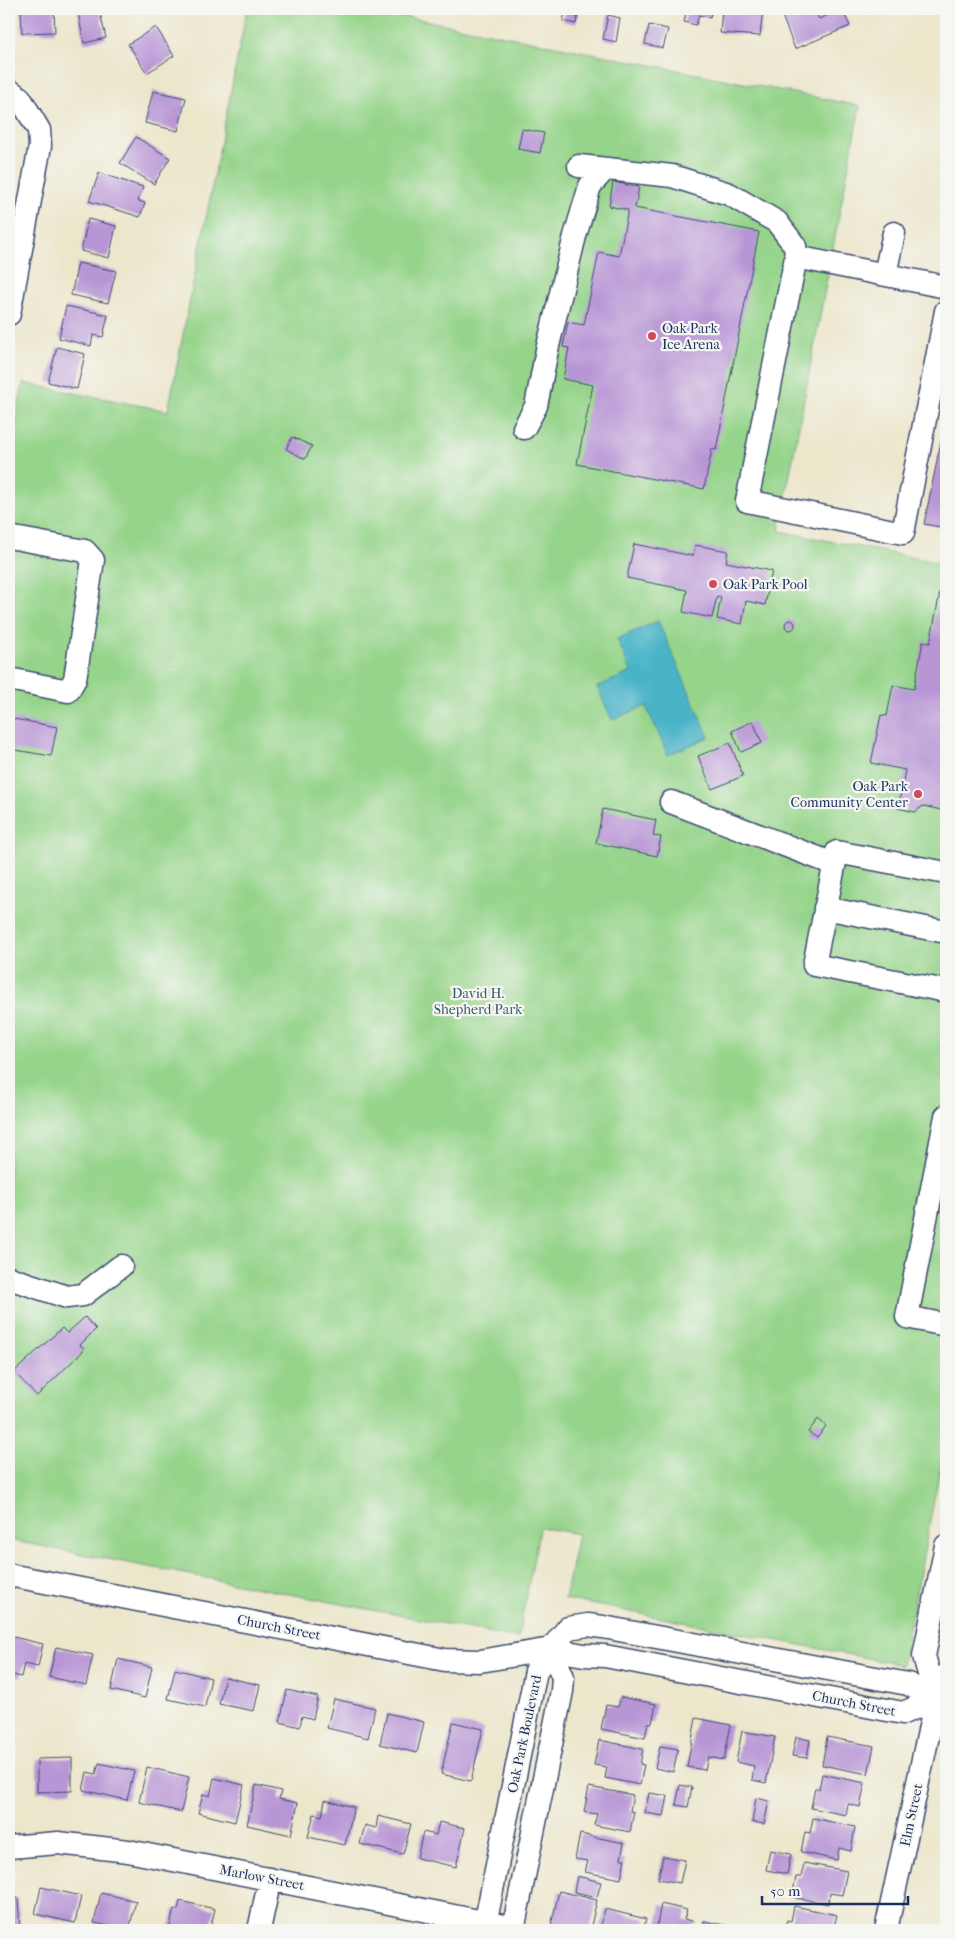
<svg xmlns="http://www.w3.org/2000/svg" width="955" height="1939" font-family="'IM FELL French Canon',serif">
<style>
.green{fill:#95d48a;stroke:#588274}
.water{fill:#49b4c7;stroke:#327292}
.building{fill:#b895d5}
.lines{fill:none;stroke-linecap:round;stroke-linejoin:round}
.minor-casing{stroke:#3a4a6e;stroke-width:25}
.minor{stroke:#fff;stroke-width:22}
.poi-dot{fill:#d1495b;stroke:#f6f6f2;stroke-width:2}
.labels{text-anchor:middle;stroke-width:4.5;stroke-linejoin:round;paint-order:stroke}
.poi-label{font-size:14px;fill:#1b2f5e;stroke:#f6f6f2;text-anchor:start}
.park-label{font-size:14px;fill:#3a5869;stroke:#f6f6f2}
.street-label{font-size:14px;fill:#1b2f5e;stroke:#f6f6f2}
</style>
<rect width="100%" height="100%" fill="#f6f6f2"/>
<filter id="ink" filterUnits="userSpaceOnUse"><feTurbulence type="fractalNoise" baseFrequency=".02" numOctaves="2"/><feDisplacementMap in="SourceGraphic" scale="10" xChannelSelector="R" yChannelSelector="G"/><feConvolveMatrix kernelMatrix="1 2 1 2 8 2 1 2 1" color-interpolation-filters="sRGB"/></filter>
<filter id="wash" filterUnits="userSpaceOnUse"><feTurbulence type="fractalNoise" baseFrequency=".0096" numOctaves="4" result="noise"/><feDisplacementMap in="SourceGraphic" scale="20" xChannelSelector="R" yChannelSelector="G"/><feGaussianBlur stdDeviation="1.12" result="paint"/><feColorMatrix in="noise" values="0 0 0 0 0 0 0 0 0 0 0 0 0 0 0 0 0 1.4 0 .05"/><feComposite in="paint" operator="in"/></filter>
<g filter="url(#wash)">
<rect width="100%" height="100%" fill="#ece6cb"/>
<!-- green -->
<path class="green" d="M247,9H367L860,106L779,531L946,564V1438L902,1665L565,1599L578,1534L540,1527L518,1638L9,1540V455L23,383L168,411Z"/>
<!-- water -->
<path class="water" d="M658,621L709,737L668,755L646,706L612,720L597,687L631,672L617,639Z"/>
<g id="blocks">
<!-- building -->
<path class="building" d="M21,9H54L55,32L22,33Z
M99,9L106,38L84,43L78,13Z
M566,9H579L576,24L563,21Z
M672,9H712L710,17L699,15L696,25L684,22L686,13Z
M722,9H763L760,36L720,33Z
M801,9H814L819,19L842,9L850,26L795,49L782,16Z
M608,15L620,18L616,42L603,39Z
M649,25L668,29L663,48L645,44Z
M156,27L174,56L147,73L128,44Z
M153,91L186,98L178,131L145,123Z
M522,129L544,133L540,153L518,149Z
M136,137L170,158L154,184L120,163Z
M99,173L143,187L138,201L145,203L140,217L89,201Z
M613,182L639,187L635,208L759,232L716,450L712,449L704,489L577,464L593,385L563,379L569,348L563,347L568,322L584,325L599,252L619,256L628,210L609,206Z
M88,219L116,226L109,258L81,251Z
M78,263L116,271L108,303L71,295Z
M66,306L108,315L103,337L93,335L91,346L59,338Z
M57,347L85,354L77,389L48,382Z
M944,427L946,428V528L924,524Z
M292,437L312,446L305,459L286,449Z
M634,544L693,556L695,545L728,551L726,562L772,571L765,605L746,601L742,624L717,619L721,597L717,596L712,618L683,612L687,590L627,578Z
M945,567L946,687L941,713L946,714V811L923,806L915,812L898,808L905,770L871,763L881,715L887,716L893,685L914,689L923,641L930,643Z
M785 625a5 5 0 1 1 10 0a5 5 0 1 1-10 0Z
M9,718L57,727L51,756L9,749Z
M753,721L762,743L741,752L732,731Z
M730,743L743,776L712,789L698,756Z
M603,809L656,820L653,836L661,837L657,856L596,843Z
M85,1317L96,1329L80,1345L85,1349L37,1396L14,1372L62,1328L67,1333Z
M818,1419L826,1426L817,1438L808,1432Z
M9,1636L43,1644L38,1667L24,1664L21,1677L9,1674Z
M56,1647L93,1655L86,1685L49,1677Z
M118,1659L152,1667L145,1698L111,1690Z
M175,1669L211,1678L205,1707L168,1699Z
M225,1677L260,1685L254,1711L219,1704Z
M287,1690L318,1697L313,1719L302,1716L300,1727L280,1722Z
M621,1697L656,1704L652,1723H648L645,1738L601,1729L606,1705L618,1707Z
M334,1699L375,1708L368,1738L327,1728Z
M387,1713L424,1722L417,1753L380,1744Z
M696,1718L731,1725L724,1760L708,1757L705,1770L687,1767Z
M453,1722L483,1729L471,1781L441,1774Z
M742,1731L775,1737L766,1783L752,1780L754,1766L736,1762Z
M796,1737L810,1740L807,1758L792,1756Z
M827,1737L874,1746L868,1774L822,1765Z
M599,1740L643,1749L640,1764L644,1765L640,1785L605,1778L607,1767L594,1765Z
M660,1746L678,1749L673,1772L655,1768Z
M72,1758V1791L37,1792V1759Z
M99,1763L134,1771L127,1800L83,1790L87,1772L96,1774Z
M147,1767L189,1777L181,1812L139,1802Z
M822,1774L865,1783L860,1807L848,1804L846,1815L811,1808L815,1788L819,1789Z
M214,1778L244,1785L235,1822L198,1813L203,1794L210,1796Z
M256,1785L281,1791L279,1799L298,1803L291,1835L247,1825Z
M680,1785L692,1787L688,1807L676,1805Z
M589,1787L633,1795L630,1811L634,1812L630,1832L594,1825L597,1814L584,1812Z
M649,1793L668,1796L664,1816L645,1813Z
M756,1798L769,1801L764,1824L752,1822Z
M325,1800L354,1807L345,1845L308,1837L314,1814L322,1816Z
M378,1816L411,1824L403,1854L360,1844L365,1825L376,1828Z
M813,1818L855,1827L851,1851L839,1848L837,1860L801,1852L805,1832L810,1833Z
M439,1822L465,1828L456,1867L417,1858L423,1832L436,1835Z
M580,1834L624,1843L621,1859H625L621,1879L585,1872L588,1861L575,1859Z
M770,1850L791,1854L787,1874L766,1870Z
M663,1856L685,1860L680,1883L658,1879Z
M804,1863L847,1871L842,1895L830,1893L828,1904L792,1897L796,1877H801Z
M577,1876L601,1882L597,1897L574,1892Z
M41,1887L81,1896L75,1923L35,1914Z
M559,1891L597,1900L590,1930H550Z
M101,1893L136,1901L129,1930L94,1923Z
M18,1898L20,1930H9V1899Z
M180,1901L215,1909L210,1930H169L174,1909L178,1910Z
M661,1904L687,1910L684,1919L695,1922L693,1930H656Z
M794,1906L837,1915L833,1930H784L787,1920L791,1921Z
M605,1909L646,1919L643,1930H600Z
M704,1921L743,1929V1930H702Z"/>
</g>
</g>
<g filter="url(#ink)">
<use href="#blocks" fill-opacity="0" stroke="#3a4a6e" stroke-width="1"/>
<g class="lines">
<defs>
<path id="minor" d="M9,90L20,98L39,130L40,146L9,314
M579,166L672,176L729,194L777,222L795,246L796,257
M885,274L894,233
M946,287L796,257L747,501L903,533L946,311
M524,428L536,406L547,350L575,236L590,186L605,169
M9,537L85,551L93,560L75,679L68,691L9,679
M671,802L834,864
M946,873L837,852L814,965L946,991
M825,908L946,932
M946,1116L907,1317L946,1325
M9,1278L67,1297L83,1295L121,1266
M9,1575L445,1660L480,1661L551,1649L584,1655L605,1656L903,1713L936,1699
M936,1699L924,1656L946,1546
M9,1847L58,1843L128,1851L514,1928
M259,1930L270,1879
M484,1930L536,1671L551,1649L568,1628L588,1625L603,1627L908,1684L936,1699L945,1701
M513,1930L562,1691L563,1677L551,1649
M886,1930L936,1699L946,1675"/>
</defs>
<!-- minor casing -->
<use href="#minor" class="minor-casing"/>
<!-- minor -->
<use href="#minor" class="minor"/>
</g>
</g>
<!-- markers -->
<g class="poi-dot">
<circle cx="652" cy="336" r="5"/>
<circle cx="713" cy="584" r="5"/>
<circle cx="918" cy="794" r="5"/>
</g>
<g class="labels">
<!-- poi labels -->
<g class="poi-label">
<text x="662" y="333">Oak Park<tspan x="662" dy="16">Ice Arena</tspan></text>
<text x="723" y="589">Oak Park Pool</text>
<text x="908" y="791" text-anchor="end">Oak Park<tspan x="908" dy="16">Community Center</tspan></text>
</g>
<!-- park labels -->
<g class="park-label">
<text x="478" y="998">David H.<tspan x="478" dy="16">Shepherd Park</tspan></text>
</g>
<!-- street labels -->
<g class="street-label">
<text transform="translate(279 1627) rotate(11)" y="5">Church Street</text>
<text transform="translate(854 1703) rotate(11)" y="5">Church Street</text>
<text transform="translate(524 1734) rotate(-78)" y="5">Oak Park Boulevard</text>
<text transform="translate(911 1815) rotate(-78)" y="5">Elm Street</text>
<text transform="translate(262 1877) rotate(11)" y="5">Marlow Street</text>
</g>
</g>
<!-- margin -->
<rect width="955" height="1939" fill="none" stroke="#f6f6f2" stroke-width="30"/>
<!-- scale -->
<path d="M762 1896v8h146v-8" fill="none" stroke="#1b2f5e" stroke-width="2.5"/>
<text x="770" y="1896" font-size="15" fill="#1b2f5e" stroke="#f6f6f2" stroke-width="4" paint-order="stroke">50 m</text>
</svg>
